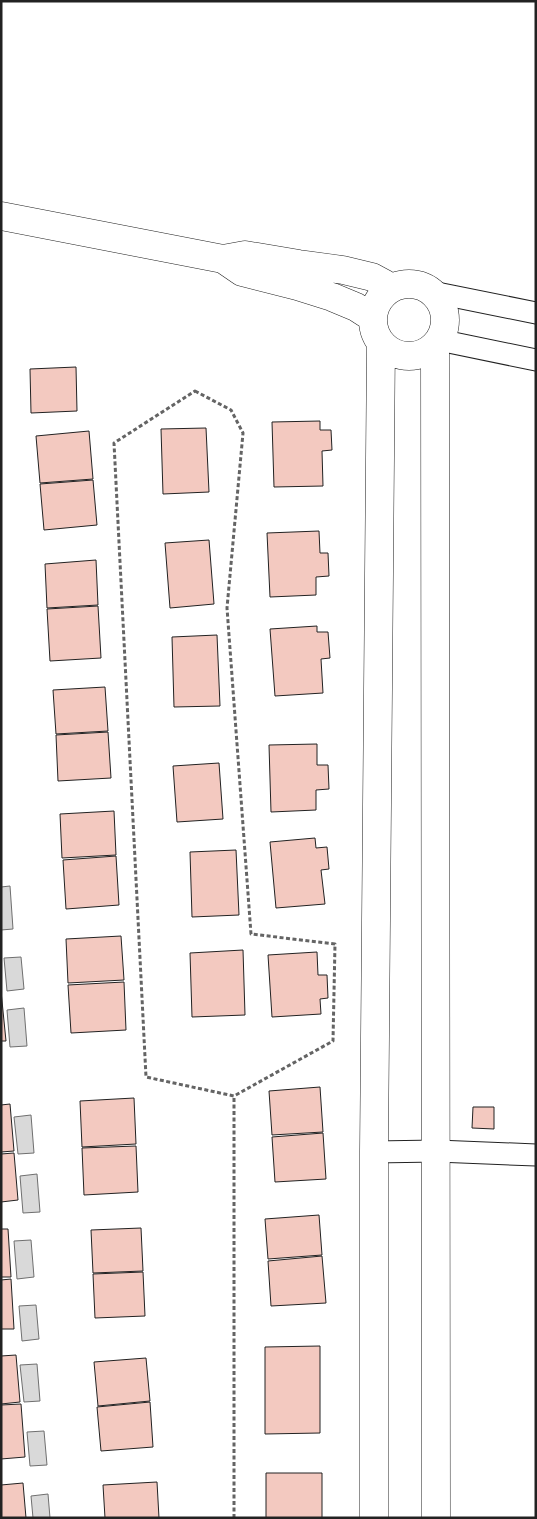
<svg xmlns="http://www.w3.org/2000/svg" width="537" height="1519" font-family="Inter,sans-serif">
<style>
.water{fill:#d9d9d9;stroke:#6f6f6f}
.building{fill:#f3c9c0;stroke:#222}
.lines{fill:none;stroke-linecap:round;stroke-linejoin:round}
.minor-casing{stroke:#222;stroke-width:23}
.tertiary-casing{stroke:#222;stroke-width:29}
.path{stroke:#646464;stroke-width:3;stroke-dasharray:4 2.5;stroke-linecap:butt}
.minor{stroke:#fff;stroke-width:21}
.tertiary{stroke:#fff;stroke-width:28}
</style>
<rect width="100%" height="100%" fill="#fff"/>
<!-- water -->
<path class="water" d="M10,886L13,929L1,930V887Z
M21,957L24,989L7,991L4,958Z
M24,1008L27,1046L10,1047L7,1010Z
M31,1115L34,1153L18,1154L14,1117Z
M37,1174L40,1212L23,1213L20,1176Z
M31,1240L34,1277L17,1279L14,1241Z
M36,1305L39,1339L22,1341L19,1306Z
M37,1364L40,1401L24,1402L20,1365Z
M44,1431L47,1465L30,1466L27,1432Z
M48,1494L50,1518H33L31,1496Z"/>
<!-- building -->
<path class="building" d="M76,367L77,411L31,413L30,369Z
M320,421V430H331L332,450L322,451L323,486L274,487L272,422Z
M206,428L209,492L163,494L161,429Z
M89,431L93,479L40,483L36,436Z
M93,480L97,525L44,530L40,484Z
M319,531L320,553H328L329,576L316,577V595L270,597L267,533Z
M209,540L214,604L170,608L165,543Z
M96,560L98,605L47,608L45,564Z
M98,606L101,658L50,661L47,609Z
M317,626V632H328L330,658L321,659L323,693L275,696L270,629Z
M217,635L220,706L174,707L172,637Z
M105,687L108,731L56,734L53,690Z
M108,732L111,778L58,781L56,735Z
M317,744V765H328L329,789L316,790V810L271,812L269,745Z
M219,763L223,819L177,822L173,766Z
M114,811L116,855L62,858L60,814Z
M315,838L316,848L327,847L329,869L321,870L325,904L276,908L270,842Z
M236,850L239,915L192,917L190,852Z
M116,856L119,905L66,909L63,860Z
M121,936L124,980L68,983L66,939Z
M243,950L245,1015L192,1017L190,953Z
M317,952L318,975H327L328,998L320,999L321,1014L272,1017L268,955Z
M124,982L126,1030L71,1033L68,985Z
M1,991L6,1041H1Z
M320,1087L323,1132L272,1135L269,1091Z
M134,1098L136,1144L82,1147L80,1101Z
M10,1104L14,1151L1,1152V1105Z
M473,1107H494V1129L472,1128Z
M323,1133L326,1179L275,1182L272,1137Z
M136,1146L138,1192L84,1195L82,1148Z
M14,1153L18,1200L1,1202V1154Z
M319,1215L322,1255L268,1259L265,1219Z
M141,1228L143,1271L93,1273L91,1230Z
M1,1229H8L11,1277H1Z
M322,1256L326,1303L271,1306L268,1261Z
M143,1272L145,1316L95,1318L93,1274Z
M11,1279L14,1329H1V1280Z
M320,1346V1433L265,1434V1347Z
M16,1355L20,1402L1,1404V1356Z
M146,1358L150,1401L98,1406L94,1362Z
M150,1402L153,1447L101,1451L97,1407Z
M21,1404L25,1457L1,1459V1405Z
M266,1473H322V1518H266Z
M157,1482L159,1518H105L103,1485Z
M23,1483L26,1518H1V1485Z"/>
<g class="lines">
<defs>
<path id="minor" d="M432,292L536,313
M439,340L536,360
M374,1152L437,1151L536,1155"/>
<path id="tertiary" d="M1,216L223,259L245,255L299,264L343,270L372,277L385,284L389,290
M223,259L242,272L297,286L332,297L356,307L373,318
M373 320a36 36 0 1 1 72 0a36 36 0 1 1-72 0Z
M435,345L436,1518
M374,1518V1152L381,343"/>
</defs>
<!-- minor casing -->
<use href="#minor" class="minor-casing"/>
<!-- tertiary casing -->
<use href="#tertiary" class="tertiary-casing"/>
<!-- path -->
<path class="path" d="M195,391L231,410L243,433L227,608L251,934L335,944L333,1041L234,1096L146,1077L114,443Z
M234,1518V1096"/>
<!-- minor -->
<use href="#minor" class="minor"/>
<!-- tertiary -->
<use href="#tertiary" class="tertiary"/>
</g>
<!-- border -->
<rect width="537" height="1519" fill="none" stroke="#222222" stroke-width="5"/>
</svg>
